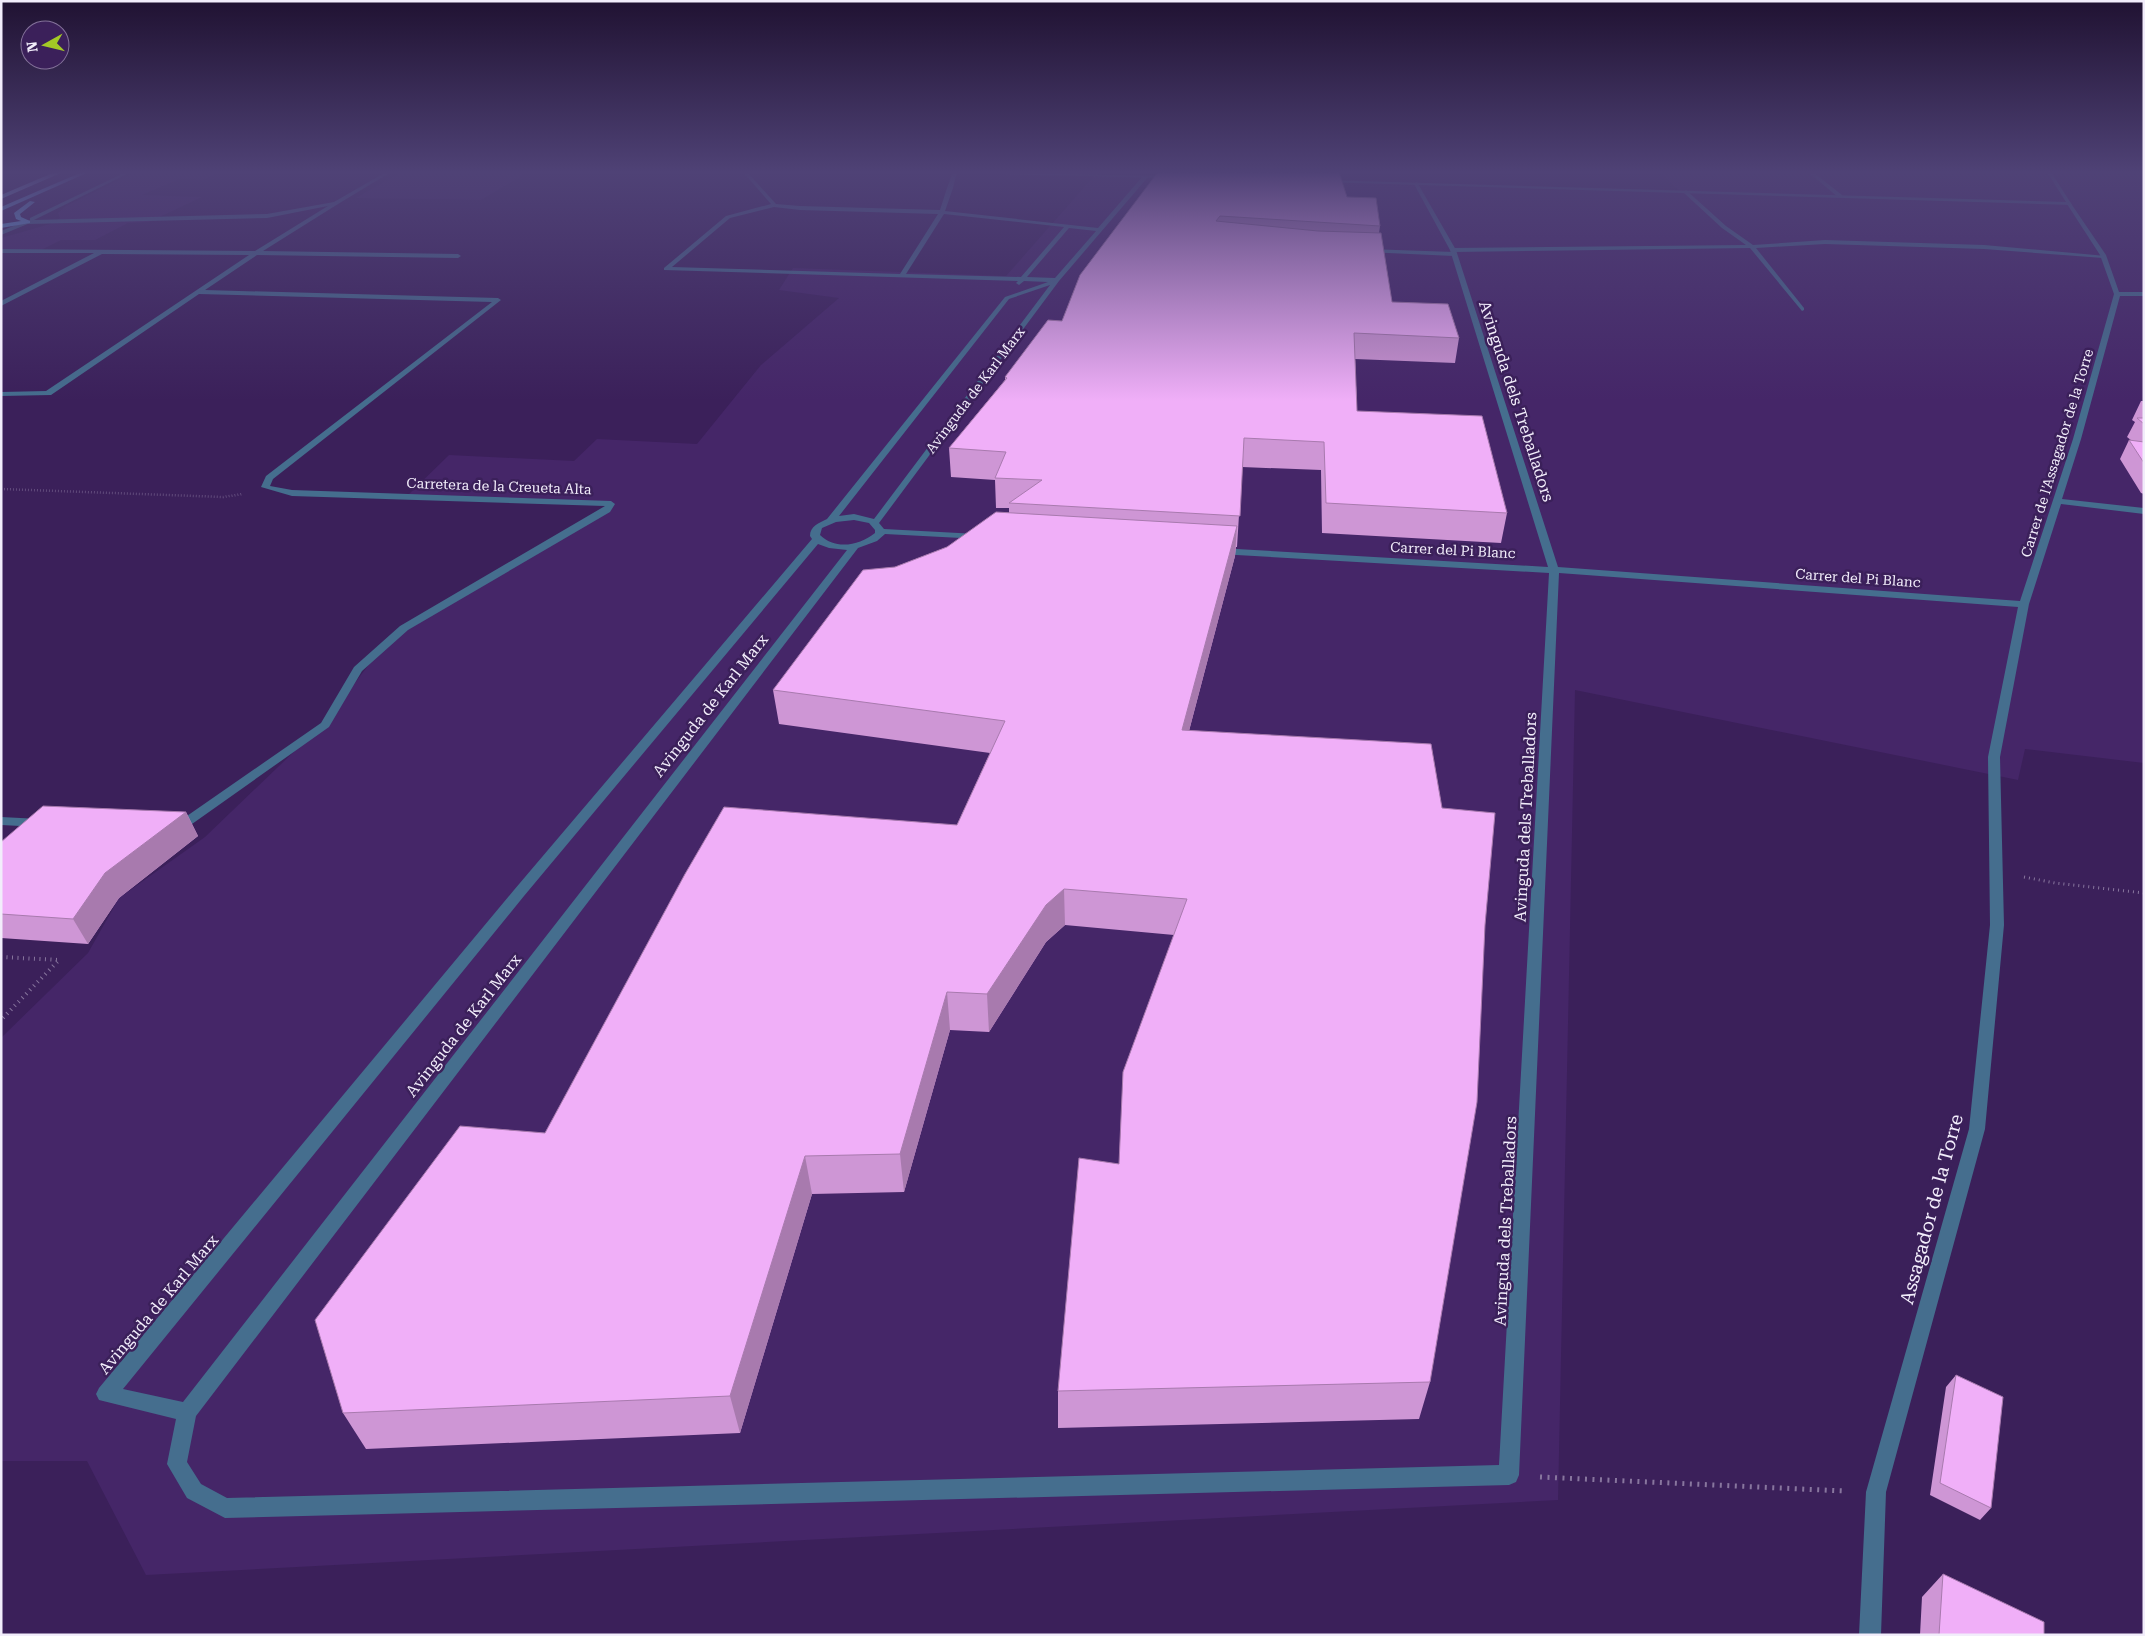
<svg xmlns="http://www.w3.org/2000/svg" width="2145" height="1636" font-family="'Roboto Serif',serif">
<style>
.built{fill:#452668}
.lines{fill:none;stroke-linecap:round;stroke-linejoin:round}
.path-far3{stroke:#88769e;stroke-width:2.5;stroke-dasharray:0.5 2.5;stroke-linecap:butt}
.path-far2{stroke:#88769e;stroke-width:3;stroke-dasharray:1 4;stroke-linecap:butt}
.path-far1{stroke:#88769e;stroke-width:4;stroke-dasharray:1 4.5;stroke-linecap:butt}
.path{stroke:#88769e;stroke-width:5;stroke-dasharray:2 5.5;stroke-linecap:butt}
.service{fill:#456e8e;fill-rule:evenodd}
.pedestrian{fill:#456e8e;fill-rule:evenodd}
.minor{fill:#456e8e;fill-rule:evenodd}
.tertiary{fill:#456e8e;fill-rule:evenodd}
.trunk{fill:#68b4ed;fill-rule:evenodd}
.motorway{fill:#83bfee;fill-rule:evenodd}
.wall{fill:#ce96d5}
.shaded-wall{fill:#a87aae}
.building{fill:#f0aff8;stroke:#a87aae}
.labels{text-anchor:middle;stroke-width:5;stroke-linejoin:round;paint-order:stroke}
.far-street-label{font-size:14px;fill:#f2edfb;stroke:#3b205a}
.street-label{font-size:16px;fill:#f2edfb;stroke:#3b205a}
.near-street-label{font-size:19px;fill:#f2edfb;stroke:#3b205a}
</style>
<rect width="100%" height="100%" fill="#3b205a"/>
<!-- built -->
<path class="built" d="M136,172H219L203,180L179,179L142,195L202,197L149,222L128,223L95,240H61L41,250L1,249V238L50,224L60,218L58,213L66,206Z
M401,172H528L481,200L356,198Z
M1660,172H2144V763L2025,749L2018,780L1575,690L1558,1500L146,1575L87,1461H1V1038L88,953L119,898L205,837L326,721L383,646L481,582L608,506L406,497L449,455L574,461L597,439L697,444L761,365L839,298L779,290L793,268L1006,276L1095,175L1678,190Z"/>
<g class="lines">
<!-- path-far3 -->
<path class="path-far3" d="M1,489L223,497L243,494"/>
<!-- path-far2 -->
<path class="path-far2" d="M2024,877L2055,883L2144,893"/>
<!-- path-far1 -->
<path class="path-far1" d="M1,957L59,960L1,1020"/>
<!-- path -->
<path class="path" d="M1540,1477L1845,1491"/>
<!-- service -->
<path class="service" d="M1808,172H1813L1842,195V197H1838Z
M1368,249L1454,252L1457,254L1454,256L1366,252Z"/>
<!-- pedestrian -->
<path class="pedestrian" d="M953,172H957L953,188L950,190L947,188Z
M1686,190L1726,226L1753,245L1825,240L1984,245L2106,256L2103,258L1984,249L1825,244L1756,248L1804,308V310L1802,311L1750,248L1453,252L1450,250L1453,248L1746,245L1722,228L1684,193Z"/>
<!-- minor -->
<path class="minor" d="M743,172H747L776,204L800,206L940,210L947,188L950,186L953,188L945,211L1098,228L1143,176L1148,177L1059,281L879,523L884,529L977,534L980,535V539L885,534L877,541L858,548L196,1416L187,1462L201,1484L227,1498L1499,1465L1549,573L1219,554L1214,551L1219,548L1548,567L1450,250L1414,184L1417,182L1456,250L1558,567L2020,601L2073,439L2114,294L2100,255L2067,204L2070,202L2106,255L2119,292H2144V296H2120L2081,439L2062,499L2144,508V514L2061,504L2029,604L2000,757L2004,925L1985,1129L1886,1492L1881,1635H1859L1866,1492L1969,1129L1990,925L1988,757L2018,607L1559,573L1519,1475L1516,1482L1509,1485L225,1518L187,1498L167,1464L176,1419L99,1400L96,1394L99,1388L514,890L812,539L810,536C810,526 819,523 827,519L1005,297L1048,282L1024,281L1019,285L1016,283L1018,281L664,270V268L726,216L771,204ZM774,207L800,210L938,214L900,274L672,267L730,218ZM944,214L1064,227L1021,277L906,274ZM1069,228L1096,231L1055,278L1027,277ZM1050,285L874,519L854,514L839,516L1009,299ZM854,520L869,523L875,530V533C859,546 835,550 820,535L822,528L836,522ZM818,544L829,548L847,550L183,1402L123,1389L524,896Z
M336,201L338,204L263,251L458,254L461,256L458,258L257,255L205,290L498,298L501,300L273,479L270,486L292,490L611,501L615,504L610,512L408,630L362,671L329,727L192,824L175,830L171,829L169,826L171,823L184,818L321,723L354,667L400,626L605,506L292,496L261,487L266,476L492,302L199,294L51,395L1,396V392L46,391L249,255L102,254L1,306V301L94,253H1V249L255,251Z
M28,220L30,223L1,235V231Z
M1,817L40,819L46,823L40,827L1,825Z"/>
<!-- tertiary -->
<path class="tertiary" d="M126,172H131L34,220L267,214L334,202L386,172H391L338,204L267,218L28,224L25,222L30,220V218Z
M951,172L1170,176L1173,178L953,173Z
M2047,172H2051L2072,205L1322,182L1325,180L2066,202Z"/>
<!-- trunk -->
<path class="trunk" d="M82,172H89L1,211V207Z
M30,201L35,202L20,214L21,217L30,221V223L1,228V224L21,221L16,219L14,213Z"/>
<!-- motorway -->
<path class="motorway" d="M55,172H63L1,199V195Z"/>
</g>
<!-- wall -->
<path class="wall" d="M1158,172L1347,197L1380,226L1379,233L1392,302L1459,338L1455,363L1355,359L1357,411L1507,513L1501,543L1322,533L1321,470L1242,467L1237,547H1236L1235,556L1189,731L1430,1382L1419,1419L1058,1428V1391L1119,1164L1174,935L1065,925L1046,942L989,1032L950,1030L904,1192L812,1194L740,1433L366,1449L343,1413L545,1133L957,825L990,753L779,724L773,690L895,567L947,547L1009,513V508H996L995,480L951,477L949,448L1005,380V377L1062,321Z
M2141,401H2144V494L2141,493L2120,459L2129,440L2132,441L2127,437L2135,422L2132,420Z
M186,812L198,836L119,898L88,944L1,938V842Z
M1956,1375L1991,1508L1980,1520L1930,1495L1946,1387Z
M1943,1574L2044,1635H1920L1922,1597Z"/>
<!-- shaded-wall -->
<path class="shaded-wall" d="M1237,526L1235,556L1180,765L1182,730Z
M186,812L198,836L119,898L88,944L73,919L105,873Z
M1064,889L1065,925L1046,942L989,1032L987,994L1046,905Z
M947,992L950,1030L904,1192L900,1154Z
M805,1156L812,1194L740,1433L730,1396Z"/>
<!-- building -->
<path class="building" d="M1158,172H1339L1347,197L1376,198L1380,226L1220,216L1216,221L1318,231L1381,233L1392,302L1448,304L1459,338L1354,333L1357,411L1482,416L1507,513L1326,503L1324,442L1244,438L1240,516L1009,503L1042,480L995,478L1006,452L949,448L1007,378L1005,377L1048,320L1062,321L1080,275Z
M2137,418H2144V424Z
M2129,440L2144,442V463Z
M996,512L1237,526L1182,730L1431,744L1442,808L1495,813L1485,925L1477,1102L1430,1382L1058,1391L1079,1158L1119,1164L1123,1072L1187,899L1064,889L1046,905L987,994L947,992L900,1154L805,1156L730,1396L343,1413L315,1320L460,1126L545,1133L685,874L724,807L957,825L1005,721L773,690L863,570L895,567L947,547Z
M43,806L186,812L105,873L73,919L1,914V842Z
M1956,1375L2003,1397L1991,1508L1940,1483Z
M1943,1574L2044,1622V1635H1939Z"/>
<!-- sky -->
<linearGradient id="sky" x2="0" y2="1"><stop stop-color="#201232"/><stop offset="0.43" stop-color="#4f4276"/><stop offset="1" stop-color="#4f4276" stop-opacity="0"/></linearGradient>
<rect width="2145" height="401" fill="url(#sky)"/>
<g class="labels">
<!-- far-street labels -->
<g class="far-street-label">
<text transform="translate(975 390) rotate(-53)" y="5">Avinguda de Karl Marx</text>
<text transform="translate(2057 453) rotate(-73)" y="5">Carrer de l'Assagador de la Torre</text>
<text transform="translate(499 486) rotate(2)" y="5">Carretera de la Creueta Alta</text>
<text transform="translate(1453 550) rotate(3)" y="5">Carrer del Pi Blanc</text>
<text transform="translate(1858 578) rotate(4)" y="5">Carrer del Pi Blanc</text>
</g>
<!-- street labels -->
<g class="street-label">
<text transform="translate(1517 401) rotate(72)" y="6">Avinguda dels Treballadors</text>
<text transform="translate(710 705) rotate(-52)" y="6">Avinguda de Karl Marx</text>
<text transform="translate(1525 817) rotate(-87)" y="6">Avinguda dels Treballadors</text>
<text transform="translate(463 1025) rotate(-52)" y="6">Avinguda de Karl Marx</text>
<text transform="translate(1505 1221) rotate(-87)" y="6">Avinguda dels Treballadors</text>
<text transform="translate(158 1304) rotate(-50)" y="6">Avinguda de Karl Marx</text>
</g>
<!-- near-street labels -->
<g class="near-street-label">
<text transform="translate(1931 1209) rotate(-75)" y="7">Assagador de la Torre</text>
</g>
</g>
<!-- border -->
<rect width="2145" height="1636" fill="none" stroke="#f2edfb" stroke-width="5"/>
<!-- north arrow -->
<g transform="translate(45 45) rotate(262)"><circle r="24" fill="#3b205a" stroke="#84729a"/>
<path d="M0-4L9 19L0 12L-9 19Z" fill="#a3c926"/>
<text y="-8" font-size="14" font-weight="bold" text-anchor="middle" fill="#f2edfb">N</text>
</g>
</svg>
